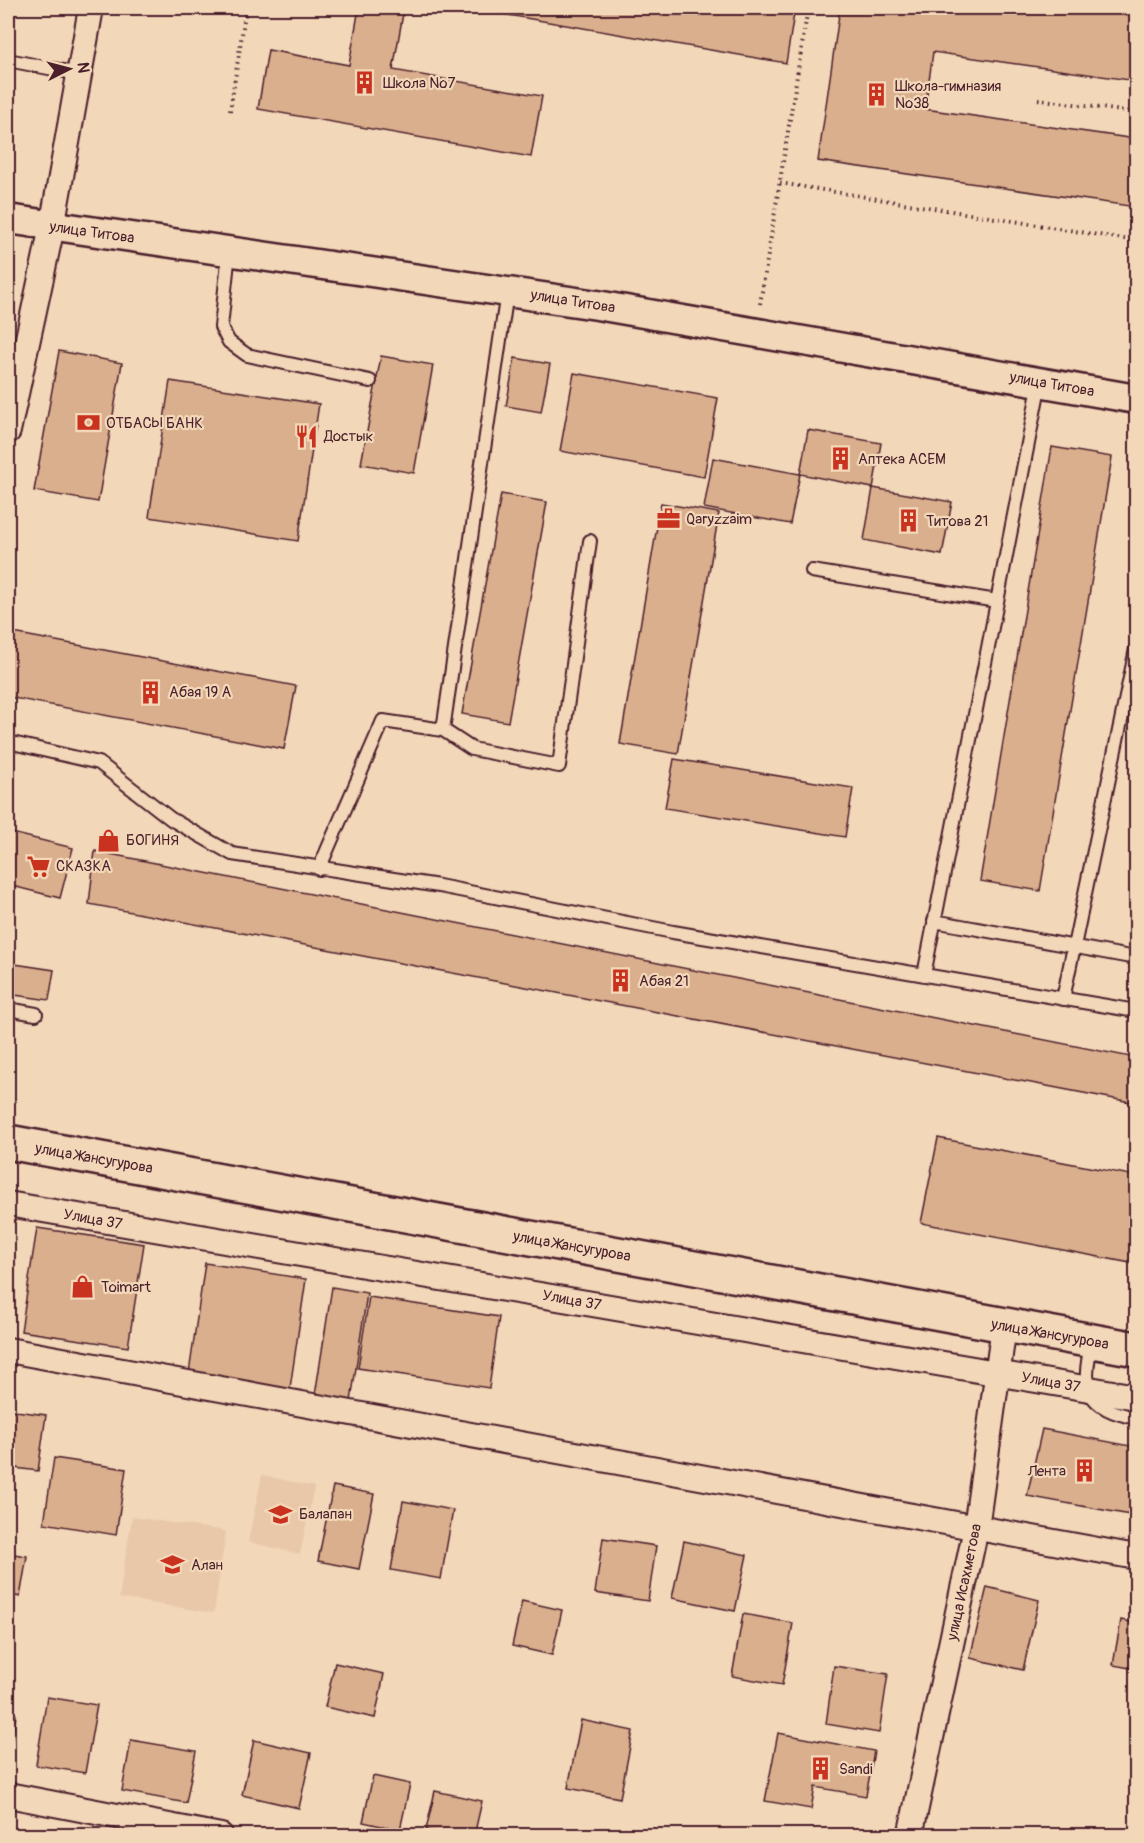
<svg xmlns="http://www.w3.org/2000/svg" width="1144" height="1843" font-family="Pangolin,sans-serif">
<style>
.built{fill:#e8c8a9}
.building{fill:#daaf8d;stroke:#4a1f2b;stroke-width:1.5}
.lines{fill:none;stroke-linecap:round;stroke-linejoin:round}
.service-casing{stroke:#4a1f2b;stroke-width:16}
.minor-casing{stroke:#4a1f2b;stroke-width:28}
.tertiary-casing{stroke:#4a1f2b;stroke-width:33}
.primary-casing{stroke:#4a1f2b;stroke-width:38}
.path{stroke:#4a1f2b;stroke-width:4;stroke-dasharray:1.5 4.5;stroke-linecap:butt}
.service{stroke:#f2d7b9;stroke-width:12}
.minor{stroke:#f2d7b9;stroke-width:24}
.tertiary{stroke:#f2d7b9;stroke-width:28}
.primary{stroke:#f2d7b9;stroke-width:33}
.labels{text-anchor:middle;stroke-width:4.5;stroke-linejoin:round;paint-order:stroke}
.poi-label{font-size:15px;fill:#4a1f2b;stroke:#f2d7b9;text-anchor:start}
.street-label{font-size:15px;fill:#4a1f2b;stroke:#f2d7b9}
</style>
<rect width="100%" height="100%" fill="#f2d7b9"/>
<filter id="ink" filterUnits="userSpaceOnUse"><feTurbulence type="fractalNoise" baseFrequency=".0167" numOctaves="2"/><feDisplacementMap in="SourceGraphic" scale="12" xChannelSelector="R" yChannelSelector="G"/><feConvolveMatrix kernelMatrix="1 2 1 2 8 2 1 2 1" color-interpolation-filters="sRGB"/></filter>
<g filter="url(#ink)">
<!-- built -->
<path class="built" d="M262,1475L314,1487L300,1554L248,1542Z
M132,1517L226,1531L214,1613L119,1598Z"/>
<!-- building -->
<path class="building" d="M359,8H404L393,70L542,96L531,157L258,109L268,50L349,65Z
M468,8H795L786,63Z
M840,8L1136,10V81L933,52L925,109L1136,139V207L818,161Z
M59,351L122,363L98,502L34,491Z
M381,356L433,365L414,473L361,464Z
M515,358L550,364L541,412L506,406Z
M574,373L718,398L704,477L560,451Z
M170,381L319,404L298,541L149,517Z
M808,430L881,443L873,488L800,474Z
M1052,447L1112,457L1040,891L980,881Z
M713,458L800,474L790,524L704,508Z
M873,488L952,502L942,555L864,540Z
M501,494L547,502L508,722L462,714Z
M661,503L719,513L678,754L620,744Z
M8,632L296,686L284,749L8,697Z
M674,759L853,788L845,837L665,808Z
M8,832L73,848L60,898L8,885Z
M95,851L1136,1058V1103L89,904Z
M8,963L54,970L49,1000L8,994Z
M938,1138L1136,1176V1264L921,1223Z
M37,1228L144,1244L128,1347L21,1331Z
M205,1263L306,1279L289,1395L188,1380Z
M332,1287L367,1293L350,1408L314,1402Z
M369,1297L499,1317L489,1388L358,1368Z
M8,1410L46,1415L38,1471L8,1467Z
M1042,1429L1136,1447V1516L1027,1496Z
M54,1458L126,1469L116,1535L44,1523Z
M333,1486L374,1494L359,1569L318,1561Z
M403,1501L453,1510L441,1579L391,1570Z
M603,1538L656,1546L648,1601L595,1593Z
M684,1541L747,1555L735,1611L672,1598Z
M8,1553L27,1556L20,1597L8,1594Z
M987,1587L1039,1600L1023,1670L970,1658Z
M522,1601L562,1610L552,1655L512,1646Z
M743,1614L793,1623L782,1685L732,1676Z
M1121,1620L1136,1623V1669L1113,1665Z
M335,1663L384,1674L375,1718L325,1707Z
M834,1666L888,1674L879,1733L826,1724Z
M47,1697L97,1705L85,1773L36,1765Z
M8,1713L16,1715L8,1760Z
M581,1720L633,1731L620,1798L568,1788Z
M778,1733L874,1751L866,1796L815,1787L811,1809L765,1801Z
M131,1740L196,1751L186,1803L122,1791Z
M254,1740L311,1753L299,1808L242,1795Z
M373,1776L410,1784L400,1830L363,1822Z
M435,1791L482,1801L474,1836H452L426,1830Z"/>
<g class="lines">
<defs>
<path id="service" d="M8,60L79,74
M229,252L221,327L229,342L247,355L370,381
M8,351L24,354
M812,571L997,601
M443,730L472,749L559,766L590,541
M8,742L99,763L171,819L232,854L439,886L673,932L1136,1011
M319,869L383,721L443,730L507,292
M934,921L1136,958
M924,975L1040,382
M1063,999L1136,649
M8,1009L36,1014
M1092,1342C1080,1390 1087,1408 1136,1418"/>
<path id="minor" d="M8,431L52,227L91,8
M8,1204L1136,1397
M8,1350L1136,1557
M8,1795L221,1836
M910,1836L976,1528L1004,1326"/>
<path id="tertiary" d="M8,219L597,305L1136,399"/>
<path id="primary" d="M8,1142L1136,1349"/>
</defs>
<!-- service casing -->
<use href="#service" class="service-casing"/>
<!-- minor casing -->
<use href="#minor" class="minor-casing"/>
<!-- tertiary casing -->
<use href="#tertiary" class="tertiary-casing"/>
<!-- primary casing -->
<use href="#primary" class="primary-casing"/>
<!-- path -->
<path class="path" d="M1038,99L1136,113
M230,111L246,8
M780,183L1136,241
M760,304L808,8"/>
<!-- service -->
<use href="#service" class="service"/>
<!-- minor -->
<use href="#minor" class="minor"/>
<!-- tertiary -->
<use href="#tertiary" class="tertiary"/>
<!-- primary -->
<use href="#primary" class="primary"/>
</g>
</g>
<!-- icons -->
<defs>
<symbol id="building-bare" viewBox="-9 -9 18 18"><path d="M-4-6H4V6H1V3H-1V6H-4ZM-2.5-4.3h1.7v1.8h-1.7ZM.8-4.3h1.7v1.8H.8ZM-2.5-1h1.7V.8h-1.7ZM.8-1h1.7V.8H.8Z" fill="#c8321e" stroke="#f2d7b9" stroke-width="2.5" paint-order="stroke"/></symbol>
<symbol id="bank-bare" viewBox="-9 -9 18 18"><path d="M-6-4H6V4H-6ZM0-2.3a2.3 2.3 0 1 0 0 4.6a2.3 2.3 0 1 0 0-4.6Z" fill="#c8321e" stroke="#f2d7b9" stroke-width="2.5" paint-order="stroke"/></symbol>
<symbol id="restaurant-bare" viewBox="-9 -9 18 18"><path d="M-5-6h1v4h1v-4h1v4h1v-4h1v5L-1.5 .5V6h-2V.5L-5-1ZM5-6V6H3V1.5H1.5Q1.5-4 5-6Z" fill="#c8321e" stroke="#f2d7b9" stroke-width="2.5" paint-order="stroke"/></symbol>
<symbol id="office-bare" viewBox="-9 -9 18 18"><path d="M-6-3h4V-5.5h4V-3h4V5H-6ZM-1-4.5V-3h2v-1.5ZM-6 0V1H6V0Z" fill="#c8321e" stroke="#f2d7b9" stroke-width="2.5" paint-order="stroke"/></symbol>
<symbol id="shop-bare" viewBox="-9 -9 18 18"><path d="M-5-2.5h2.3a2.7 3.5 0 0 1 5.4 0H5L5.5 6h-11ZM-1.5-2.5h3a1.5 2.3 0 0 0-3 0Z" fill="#c8321e" stroke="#f2d7b9" stroke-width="2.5" paint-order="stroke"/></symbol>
<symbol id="supermarket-bare" viewBox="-9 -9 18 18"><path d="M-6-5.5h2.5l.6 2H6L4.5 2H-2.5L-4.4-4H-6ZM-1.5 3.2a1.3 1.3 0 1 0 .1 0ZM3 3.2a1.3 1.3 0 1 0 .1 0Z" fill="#c8321e" stroke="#f2d7b9" stroke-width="2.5" paint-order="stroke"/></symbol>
<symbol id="school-bare" viewBox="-9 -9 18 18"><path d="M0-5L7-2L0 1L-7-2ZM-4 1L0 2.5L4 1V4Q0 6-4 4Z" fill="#c8321e" stroke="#f2d7b9" stroke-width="2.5" paint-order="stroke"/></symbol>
</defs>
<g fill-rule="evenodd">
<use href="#building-bare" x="348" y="66" width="33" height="33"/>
<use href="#building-bare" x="860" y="78" width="33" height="33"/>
<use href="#bank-bare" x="72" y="406" width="33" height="33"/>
<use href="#restaurant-bare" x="290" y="420" width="33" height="33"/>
<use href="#building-bare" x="824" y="442" width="33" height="33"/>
<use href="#office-bare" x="652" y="502" width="33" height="33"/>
<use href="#building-bare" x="892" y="504" width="33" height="33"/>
<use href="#building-bare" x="134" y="676" width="33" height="33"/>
<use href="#shop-bare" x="92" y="824" width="33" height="33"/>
<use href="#supermarket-bare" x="22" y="850" width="33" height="33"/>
<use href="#building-bare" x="604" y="964" width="33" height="33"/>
<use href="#shop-bare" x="66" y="1270" width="33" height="33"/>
<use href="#building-bare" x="1068" y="1454" width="33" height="33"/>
<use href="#school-bare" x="264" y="1498" width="33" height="33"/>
<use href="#school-bare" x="156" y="1548" width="33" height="33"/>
<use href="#building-bare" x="804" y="1752" width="33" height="33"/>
</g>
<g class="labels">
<!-- poi labels -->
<g class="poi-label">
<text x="383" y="88">Школа №7</text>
<text x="895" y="91">Школа-гимназия<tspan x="895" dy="17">№38</tspan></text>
<text x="106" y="428">ОТБАСЫ БАНК</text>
<text x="324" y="441">Достык</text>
<text x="858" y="464">Аптека АСЕМ</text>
<text x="686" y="524">Qaryzzaim</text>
<text x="926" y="526">Титова 21</text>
<text x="169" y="697">Абая 19 А</text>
<text x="126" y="845">БОГИНЯ</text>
<text x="56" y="871">СКАЗКА</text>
<text x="639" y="986">Абая 21</text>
<text x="101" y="1292">Toimart</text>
<text x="1066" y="1476" text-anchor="end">Лента</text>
<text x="299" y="1519">Балапан</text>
<text x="191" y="1570">Алан</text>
<text x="839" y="1774">Sandi</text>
</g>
<!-- street labels -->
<g class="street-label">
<text transform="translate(92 232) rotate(8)" y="5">улица Титова</text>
<text transform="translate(573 301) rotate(9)" y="5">улица Титова</text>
<text transform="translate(1052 384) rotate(10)" y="5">улица Титова</text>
<text transform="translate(94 1158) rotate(10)" y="5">улица Жансугурова</text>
<text transform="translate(93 1219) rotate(10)" y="5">Улица 37</text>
<text transform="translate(572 1246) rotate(10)" y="5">улица Жансугурова</text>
<text transform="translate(572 1300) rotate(10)" y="5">Улица 37</text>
<text transform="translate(1050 1334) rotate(10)" y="5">улица Жансугурова</text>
<text transform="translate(1051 1382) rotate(10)" y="5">Улица 37</text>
<text transform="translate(964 1582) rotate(-78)" y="5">улица Исахметова</text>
</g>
</g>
<!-- margin -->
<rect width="1144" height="1843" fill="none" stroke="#f2d7b9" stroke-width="30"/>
<rect x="15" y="15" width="1114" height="1813" fill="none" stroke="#4a1f2b" stroke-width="2" filter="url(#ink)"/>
<!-- north arrow -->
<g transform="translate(69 69) rotate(84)" stroke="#f2d7b9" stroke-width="4.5" paint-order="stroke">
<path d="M0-4.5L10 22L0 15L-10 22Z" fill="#4a1f2b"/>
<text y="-9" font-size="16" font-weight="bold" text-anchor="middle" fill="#4a1f2b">N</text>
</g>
</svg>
